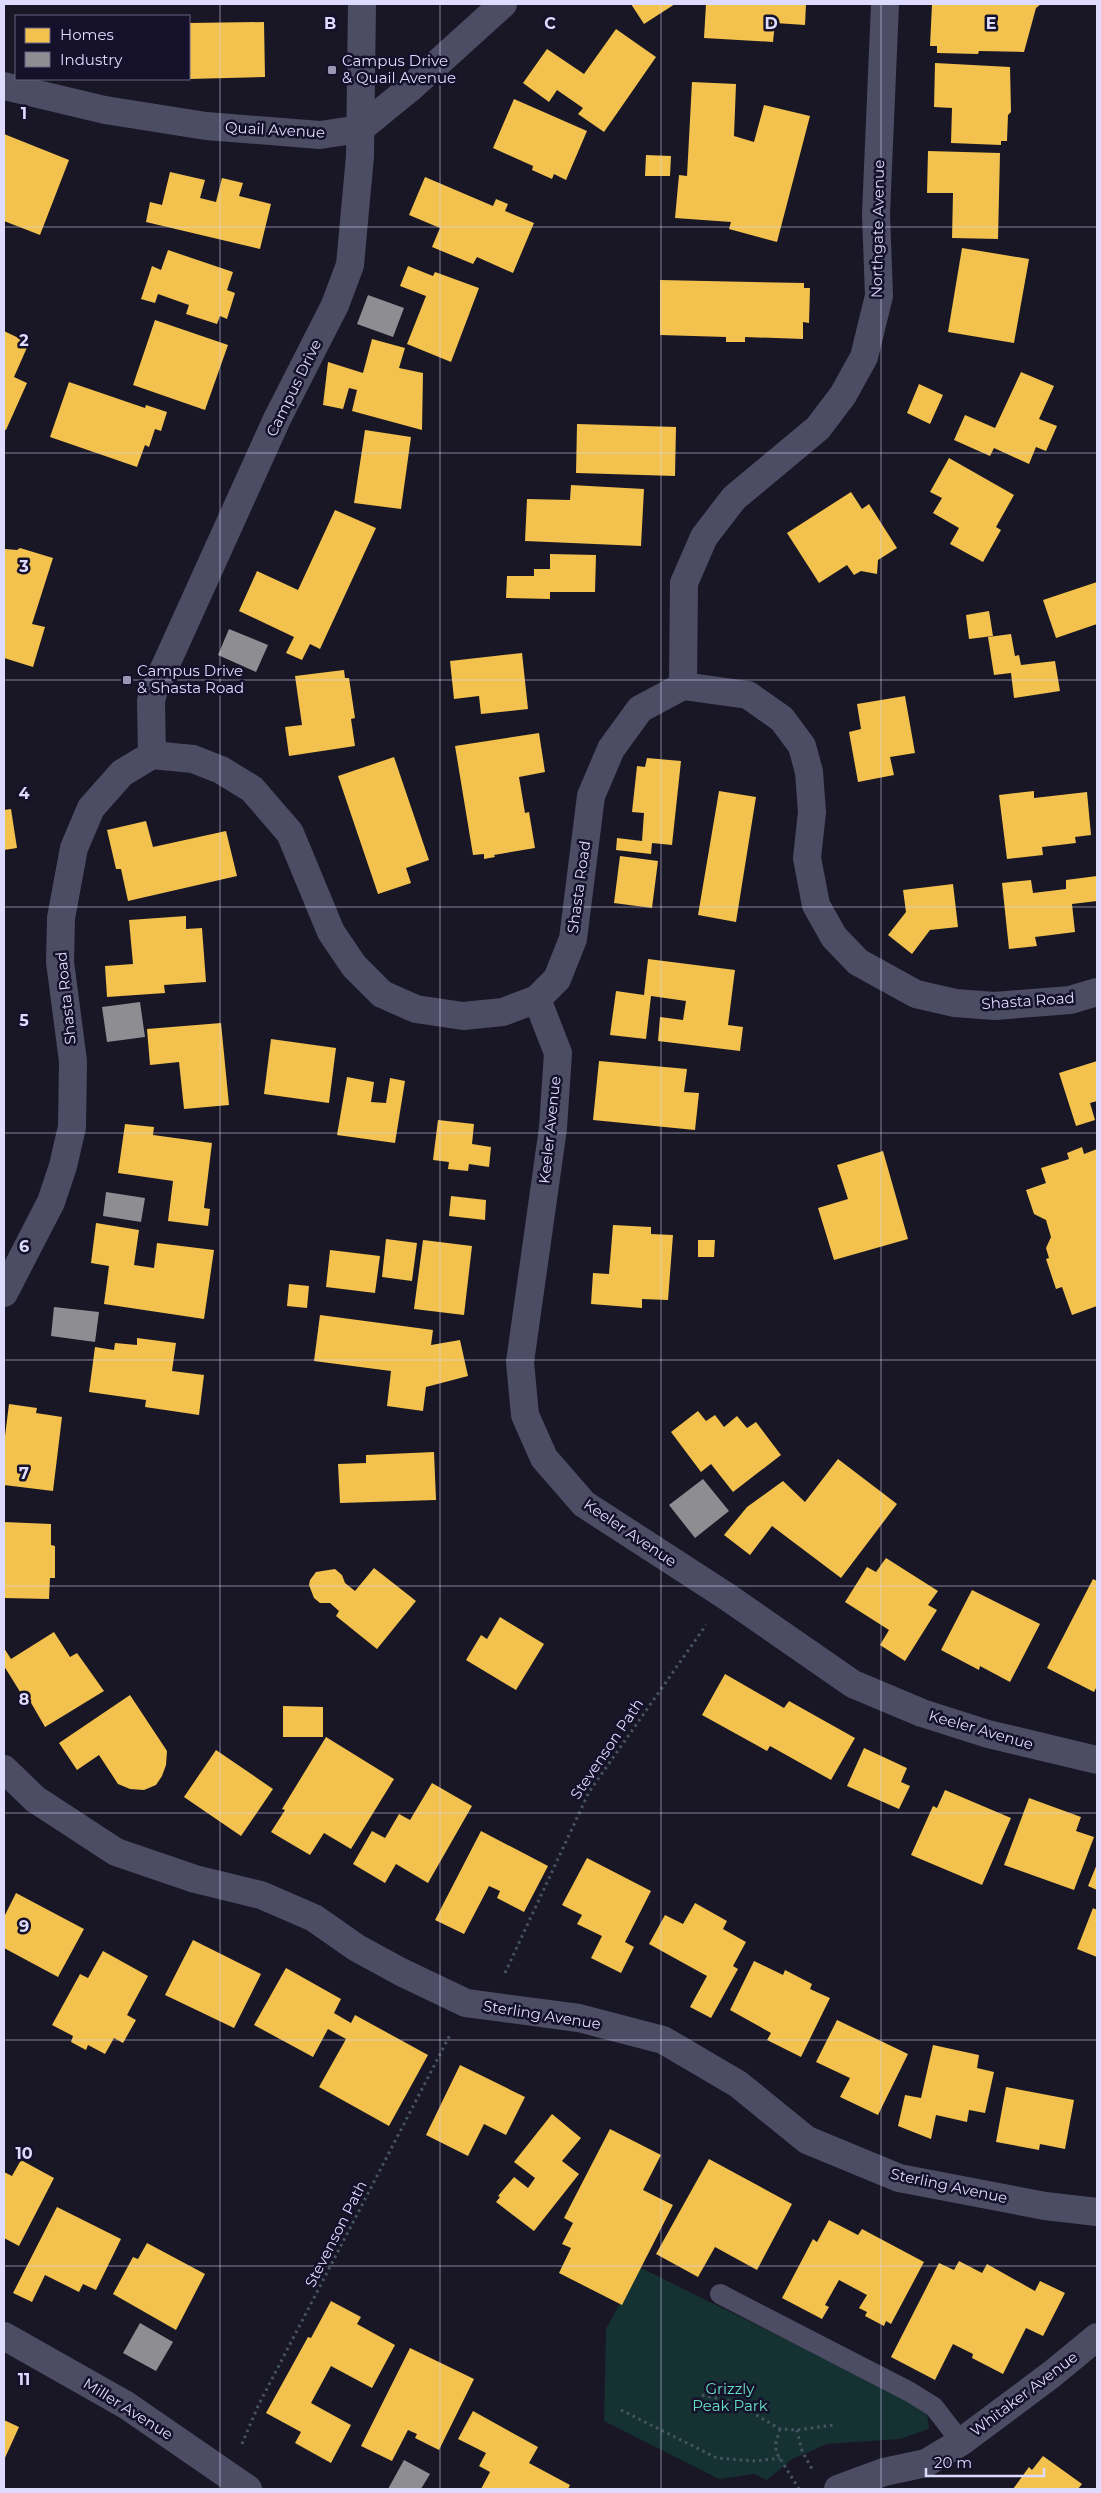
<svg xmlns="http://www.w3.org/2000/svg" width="1101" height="2493" font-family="Montserrat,sans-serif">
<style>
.green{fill:#153131}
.homes{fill:#f2c14e}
.industry{fill:#8d8d92}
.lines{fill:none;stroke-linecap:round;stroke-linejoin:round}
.path{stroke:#475462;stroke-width:3;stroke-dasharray:2.5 4;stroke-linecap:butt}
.service{stroke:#4d4c65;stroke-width:20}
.minor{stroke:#4d4c65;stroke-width:28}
.tertiary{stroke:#4d4c65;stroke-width:28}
.grid{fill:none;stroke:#dfdbff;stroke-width:1;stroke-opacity:0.55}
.poi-dot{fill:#9a96b3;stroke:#15112b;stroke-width:2}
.labels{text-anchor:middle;stroke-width:5;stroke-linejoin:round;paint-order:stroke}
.poi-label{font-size:15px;fill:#dfdbff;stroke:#15112b;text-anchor:start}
.street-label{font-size:15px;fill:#dfdbff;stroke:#15112b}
.park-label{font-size:15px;fill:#65e0c0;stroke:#15112b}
.grid-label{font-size:16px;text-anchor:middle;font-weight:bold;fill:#dfdbff;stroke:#15112b;stroke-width:5;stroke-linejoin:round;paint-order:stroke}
</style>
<rect width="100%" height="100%" fill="#191725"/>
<!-- green -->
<path class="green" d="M639,2267L913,2402L927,2414L929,2429L900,2439L827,2444L792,2459L767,2480L754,2474L719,2479L604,2421L606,2329Z"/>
<!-- homes -->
<path class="homes" d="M631,4H675L644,24Z
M706,4H806L805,25L775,23L773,42L704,38Z
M932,4H1041L1036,8L1024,52L979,51L978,54L937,53V46H930Z
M264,22L265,77L189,79V23Z
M616,29L656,57L604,132L578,114L583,108L557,90L549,102L523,83L547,49L584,74Z
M935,63L1010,67L1011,112L1008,115L1007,141H1001V145L951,143L952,108L934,107Z
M692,82L736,84L734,136L754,142L764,105L810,116L777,242L729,229L731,222L675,218L679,175L687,176Z
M514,99L587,131L566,180L554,174L552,179L532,170L533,166L493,148Z
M4,134L69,160L40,235L4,221Z
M928,151L1000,153L998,239L952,238L953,193H927Z
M646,155L671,156L670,176H645Z
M170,172L205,180L200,198L216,202L222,178L243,183L239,196L271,204L260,249L146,222L150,202L162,205Z
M425,177L493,206L496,199L508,204L505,211L534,223L513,273L477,257L473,264L432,247L440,228L409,215Z
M962,248L1029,259L1014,343L948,332Z
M168,250L233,272L227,290L235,293L227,319L220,316L217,324L186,314L189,305L158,294L155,303L141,299L152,266L161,270Z
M408,266L433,276L435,272L479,288L451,362L407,344L426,296L400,286Z
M660,280L804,283V288H810L809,323L803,322V339L745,337V342H726V337L660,335Z
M155,320L228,345L205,410L133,385Z
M4,331L29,343L14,377L27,383L6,430L4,429Z
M372,339L405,348L399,368L423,373L422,430L352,411L357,390L349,388L343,409L323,405L328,362L363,373Z
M1021,372L1054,386L1039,419L1057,426L1046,451L1036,447L1029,464L994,448L990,456L954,440L965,415L995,428Z
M69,382L145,408L146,405L167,412L161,431L155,429L149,447L145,445L137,467L50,437Z
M919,384L943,395L930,424L907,413Z
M577,424L676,427L675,476L576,473Z
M365,430L411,437L401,509L354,503Z
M949,458L1014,495L996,527L1001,530L983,562L950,544L959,528L933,513L942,498L930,492Z
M571,485L644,489L641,546L525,541L527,499L570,500Z
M851,492L862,509L869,504L897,548L878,560L877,574L861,571L854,575L847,565L819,583L787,533Z
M335,510L376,528L320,649L310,644L302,660L286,653L294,637L239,611L257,571L298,590Z
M20,548L53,558L32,624L45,627L33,667L4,658V551L5,549L17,550Z
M550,554L596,555L595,592H550V599L506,598L507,576H534V569H550Z
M1097,582V624L1056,638L1043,600Z
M989,611L993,636L969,639L966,615Z
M1011,634L1015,656L1019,655L1021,665L1055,661L1060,691L1014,698L1011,673L994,675L988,637Z
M522,653L528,709L481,714L479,696L454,699L450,661Z
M344,670L345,678H349L355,718L351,719L355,746L289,756L285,727L302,725L295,676Z
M905,696L915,753L890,757L894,775L858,782L849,732L861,729L857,704Z
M539,733L545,772L519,777L525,813L529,812L535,848L494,855L495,857L484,859V854L473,855L455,746Z
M394,757L429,860L406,868L411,883L378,894L338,776Z
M647,758L681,761L672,845L652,843L651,854L616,850L617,838L642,841L644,813L632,812L637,766L645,767Z
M719,791L756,797L736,922L698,915Z
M1034,791V798L1087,792L1091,835L1075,837L1076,843L1042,847L1043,855L1007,859L999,795Z
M11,809L17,848L4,850V810Z
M146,821L153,847L226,831L237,876L128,901L121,869H116L107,830Z
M620,856L658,861L652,908L614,903Z
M1097,876V901L1072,904L1075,932L1035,937L1037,946L1009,949L1002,883L1031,880L1033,893L1066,889V880Z
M953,884L958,927L930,930L912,954L888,935L906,912L903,890Z
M186,916V929L202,928L206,982L164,985L165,993L107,997L105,966L133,964L129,920Z
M648,959L735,970L728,1025L743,1027L740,1051L658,1041L660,1017L683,1020L686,1001L651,996L646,1039L610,1035L616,991L644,995Z
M221,1023L229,1105L184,1109L179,1062L150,1065L147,1029Z
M271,1039L336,1048L329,1103L264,1094Z
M599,1061L687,1069L684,1092L699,1093L695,1130L593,1120Z
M1097,1061V1101L1090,1103L1095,1120L1076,1126L1059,1073Z
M347,1077L374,1082L371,1102L386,1103L390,1078L405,1081L395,1143L337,1135Z
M438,1120L474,1124L472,1144L491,1147L489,1167L469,1164L468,1171L448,1169L449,1162L433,1160Z
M125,1124L154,1127L153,1135L212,1143L204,1208L210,1209L208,1226L168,1221L173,1181L118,1173Z
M1082,1147L1084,1154L1097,1149V1306L1072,1315L1062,1287L1056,1289L1046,1259L1049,1258L1046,1248L1051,1237L1046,1220L1034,1214L1026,1190L1046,1183L1041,1168L1069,1159L1067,1153Z
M883,1151L908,1239L834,1260L818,1208L848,1199L837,1165Z
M451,1196L486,1200L485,1220L449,1216Z
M96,1223L139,1230L134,1265L154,1268L157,1243L214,1250L204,1319L104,1304L109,1266L91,1263Z
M613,1225L651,1227V1234L673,1235L668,1300L642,1299V1308L591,1304L593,1273L609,1274Z
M386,1239L417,1243L412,1281L382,1277Z
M423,1240L472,1246L464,1315L414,1309Z
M698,1240H715L714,1257H698Z
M330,1250L380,1256L375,1293L326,1287Z
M289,1284L309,1286L307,1308L287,1306Z
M320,1315L433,1330L431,1345L460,1340L468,1376L426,1387L423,1411L387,1406L391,1371L314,1361Z
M137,1338L176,1343L172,1371L204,1375L199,1415L145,1407L146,1400L89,1392L95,1347L114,1350L115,1343L137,1345Z
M9,1404L37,1408L36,1413L62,1417L53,1491L4,1485V1444Z
M698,1411L706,1421L715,1415L724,1427L737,1416L747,1428L756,1422L781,1455L733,1492L711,1464L701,1472L671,1432Z
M434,1452L436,1500L340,1503L338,1464L366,1463V1455Z
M838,1459L897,1504L841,1578L772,1526L750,1555L724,1535L747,1507L783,1481L805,1502Z
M4,1522L51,1524V1545L55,1546V1578H50L49,1599L4,1598Z
M886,1558L938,1591L928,1605L937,1610L905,1661L880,1645L889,1630L845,1602L867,1567L876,1572Z
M374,1568L416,1601L377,1649L336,1616L339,1611L330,1603H320L314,1598L309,1585L310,1580L316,1572L335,1569L342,1575L345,1583L355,1591Z
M1093,1579L1097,1581V1686L1094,1692L1047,1668Z
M972,1590L1040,1624L1010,1682L980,1666L979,1670L941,1650Z
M500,1617L544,1644L516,1690L466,1660L481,1635L487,1639Z
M54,1632L70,1657L77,1653L104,1691L45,1727L30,1701L27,1703L4,1666V1648L11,1659Z
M725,1674L784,1708L789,1701L855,1738L831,1780L770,1746L767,1751L702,1715Z
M130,1695L167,1751L166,1765L162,1776L156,1785L144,1790L130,1789L118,1784L99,1755L77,1770L59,1743Z
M283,1706L323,1707V1737H283Z
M326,1737L394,1779L351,1849L324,1833L310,1855L271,1832L285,1810L282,1809Z
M864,1748L907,1768L901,1782L910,1786L899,1809L847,1786Z
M216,1750L273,1789L241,1836L184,1797Z
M432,1783L472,1806L428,1883L396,1864L385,1883L353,1864L372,1831L385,1838L399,1814L410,1820Z
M945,1790L1011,1818L982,1885L911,1855L933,1806L937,1808Z
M1029,1798L1081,1817L1076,1831L1094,1837L1074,1890L1004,1865Z
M481,1831L548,1866L524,1912L497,1898L500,1891L489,1886L464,1934L435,1920Z
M587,1858L651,1891L625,1942L634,1947L621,1973L591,1958L602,1936L577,1924L582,1915L562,1905Z
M1097,1864V1890L1088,1886Z
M16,1893L84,1929L58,1977L4,1948V1917Z
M695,1903L727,1921L723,1929L746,1942L733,1966L738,1969L711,2018L690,2007L707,1976L649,1944L665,1915L683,1924Z
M1093,1908L1097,1910V1957L1077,1949Z
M193,1940L261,1974L234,2028L165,1995Z
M103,1951L148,1976L127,2015L136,2020L123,2043L114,2038L105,2054L88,2045L86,2050L71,2042L73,2036L52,2025L80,1974L88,1978Z
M754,1961L783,1975L785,1970L812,1984L810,1989L830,1998L801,2057L767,2040L771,2033L730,2010Z
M286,1968L341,1999L334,2013L351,2023L355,2015L428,2055L389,2126L319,2087L346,2039L328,2029L313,2057L254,2025Z
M837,2020L908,2054L878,2115L840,2097L850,2078L816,2062Z
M933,2045L979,2055L977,2068L994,2072L985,2113L969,2110L967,2122L936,2115L931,2139L898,2126L905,2095L921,2098Z
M460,2065L525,2097L506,2135L484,2124L468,2156L426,2135Z
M1006,2087L1074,2100L1065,2149L1040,2144L1039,2150L996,2142Z
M552,2114L581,2138L562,2161L579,2174L534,2231L496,2202L500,2197L498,2196L514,2177L528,2188L535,2178L514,2162Z
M610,2129L661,2155L643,2190L673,2205L622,2305L559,2273L571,2248L562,2244L573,2223L564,2218Z
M709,2159L792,2204L757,2270L715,2247L698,2277L656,2254Z
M21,2160L54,2178L19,2246L4,2238V2172L12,2176Z
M57,2207L121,2239L96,2290L83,2284L79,2292L45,2275L32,2302L13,2293Z
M829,2220L858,2235L862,2229L924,2262L891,2324L886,2321L884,2326L865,2316L867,2312L859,2308L867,2295L839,2280L825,2305L829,2307L822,2319L782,2298L813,2239L817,2242Z
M147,2243L205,2274L176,2330L113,2294L133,2257L138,2259Z
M959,2261L982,2273L987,2264L1035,2291L1040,2281L1065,2293L1043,2336L1026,2328L1003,2374L972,2358L973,2354L953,2344L935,2380L891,2357L939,2263L954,2270Z
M331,2301L361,2317L357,2324L395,2345L372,2388L331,2366L311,2403L351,2425L331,2463L295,2443L301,2432L266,2413L308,2337L311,2338Z
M410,2348L474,2379L439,2450L415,2438L417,2434L408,2430L392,2461L361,2446Z
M473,2411L538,2447L529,2463L570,2485L568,2489H481L490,2472L479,2466L486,2453L458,2439Z
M4,2420L19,2427L4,2460Z
M1043,2456L1082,2484L1078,2489H1013L1029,2467L1032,2470Z"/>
<!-- industry -->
<path class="industry" d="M368,295L404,308L393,337L357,324Z
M229,629L268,645L256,672L218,655Z
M140,1002L145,1037L107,1042L102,1007Z
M106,1192L145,1198L141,1222L103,1216Z
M54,1307L99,1312L95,1342L51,1336Z
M703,1479L729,1511L695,1538L669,1505Z
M140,2323L173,2342L156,2371L123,2353Z
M404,2460L430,2474L421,2489H388Z"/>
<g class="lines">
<!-- path -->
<path class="path" d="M505,1973L589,1792L706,1625
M702,2395L734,2402L780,2429L797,2430L833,2425
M621,2410L717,2458L755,2461L780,2458
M780,2429L776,2442V2452L799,2489
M797,2430L802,2451L812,2469
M242,2444L258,2406L451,2033"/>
<!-- service -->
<path class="service" d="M720,2294L910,2392L934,2407L961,2442"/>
<!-- minor -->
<path class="minor" d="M4,86L105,110L206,126L320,135L360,129L409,89L503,4
M683,686L684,583L704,537L734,498L818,428L843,395L864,357L879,296L876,214L885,4
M152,755L193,759L221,770L252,789L290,833L331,932L354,966L382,994L416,1009L463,1016L503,1012L537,999L557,979L573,939L591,796L611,749L640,709L683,686L748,695L782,719L802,746L809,772L812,812L807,858L816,905L834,937L858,962L916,994L955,1003L995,1006L1070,1000L1097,992
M537,999L558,1053L553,1128L520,1362L525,1415L544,1458L584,1504L726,1596L853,1684L922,1713L988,1734L1097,1760
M4,1769L35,1799L116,1852L195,1879L261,1895L314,1918L357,1948L401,1972L466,2003L579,2018L663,2040L738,2084L807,2140L899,2178L1045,2206L1097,2212
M4,2336L126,2405L248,2489
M838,2489L884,2472L926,2463L961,2442L1052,2374L1097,2337"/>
<!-- tertiary -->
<path class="tertiary" d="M4,1293L51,1202L63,1166L72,1127L73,1061L60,962L61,918L74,848L91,808L122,773L152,755L151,701L153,693L277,419L335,305L350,265L360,156L362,4"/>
</g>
<!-- grid -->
<path class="grid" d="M220,4V2489M440,4V2489M661,4V2489M881,4V2489M4,227H1097M4,453H1097M4,680H1097M4,907H1097M4,1133H1097M4,1360H1097M4,1586H1097M4,1813H1097M4,2040H1097M4,2266H1097"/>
<!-- markers -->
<g class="poi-dot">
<rect x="327" y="65" width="10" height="10" rx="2.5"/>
<rect x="122" y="675" width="10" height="10" rx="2.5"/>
</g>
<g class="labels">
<!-- poi labels -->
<g class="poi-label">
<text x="342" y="66">Campus Drive<tspan x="342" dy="17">&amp; Quail Avenue</tspan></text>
<text x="137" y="676">Campus Drive<tspan x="137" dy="17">&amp; Shasta Road</tspan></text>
</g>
<!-- street labels -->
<g class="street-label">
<text transform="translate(275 130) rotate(3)" y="5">Quail Avenue</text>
<text transform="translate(878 229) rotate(-89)" y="5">Northgate Avenue</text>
<text transform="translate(294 388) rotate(-64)" y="5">Campus Drive</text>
<text transform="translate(579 887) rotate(-82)" y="5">Shasta Road</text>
<text transform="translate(66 998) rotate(-96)" y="5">Shasta Road</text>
<text transform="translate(1028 1001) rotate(-4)" y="5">Shasta Road</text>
<text transform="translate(550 1130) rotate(-84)" y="5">Keeler Avenue</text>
<text transform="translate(630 1533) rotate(34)" y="5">Keeler Avenue</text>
<text transform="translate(981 1730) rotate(16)" y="5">Keeler Avenue</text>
<text transform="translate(607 1749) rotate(-56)" y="5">Stevenson Path</text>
<text transform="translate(542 2015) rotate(9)" y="5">Sterling Avenue</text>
<text transform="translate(949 2186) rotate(12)" y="5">Sterling Avenue</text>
<text transform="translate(336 2234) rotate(-63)" y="5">Stevenson Path</text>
<text transform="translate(1024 2394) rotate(-37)" y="5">Whitaker Avenue</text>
<text transform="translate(128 2409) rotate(32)" y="5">Miller Avenue</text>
</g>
<!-- park labels -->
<g class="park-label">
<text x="730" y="2394">Grizzly<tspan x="730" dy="17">Peak Park</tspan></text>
</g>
</g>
<g class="grid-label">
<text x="330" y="29">B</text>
<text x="550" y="29">C</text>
<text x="771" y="29">D</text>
<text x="991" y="29">E</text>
<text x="24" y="119">1</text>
<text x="24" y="346">2</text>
<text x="24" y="572">3</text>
<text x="24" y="799">4</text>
<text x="24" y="1026">5</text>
<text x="24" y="1252">6</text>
<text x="24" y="1479">7</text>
<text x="24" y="1705">8</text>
<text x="24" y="1932">9</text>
<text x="24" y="2159">10</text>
<text x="24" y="2385">11</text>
</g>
<!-- border -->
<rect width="1101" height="2493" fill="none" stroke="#dfdbff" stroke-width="10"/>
<!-- legend -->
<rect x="15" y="15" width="175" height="65" fill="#15112b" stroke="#666280"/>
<rect x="25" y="28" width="25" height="15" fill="#f2c14e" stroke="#666280"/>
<text x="60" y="40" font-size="15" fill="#dfdbff">Homes</text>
<rect x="25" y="52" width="25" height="15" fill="#8d8d92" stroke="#666280"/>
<text x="60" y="65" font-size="15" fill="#dfdbff">Industry</text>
<!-- scale -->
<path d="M926 2468v8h118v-8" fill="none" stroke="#dfdbff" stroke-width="2.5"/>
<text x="934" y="2468" font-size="15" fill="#dfdbff" stroke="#15112b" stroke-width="4" paint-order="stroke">20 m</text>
</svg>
